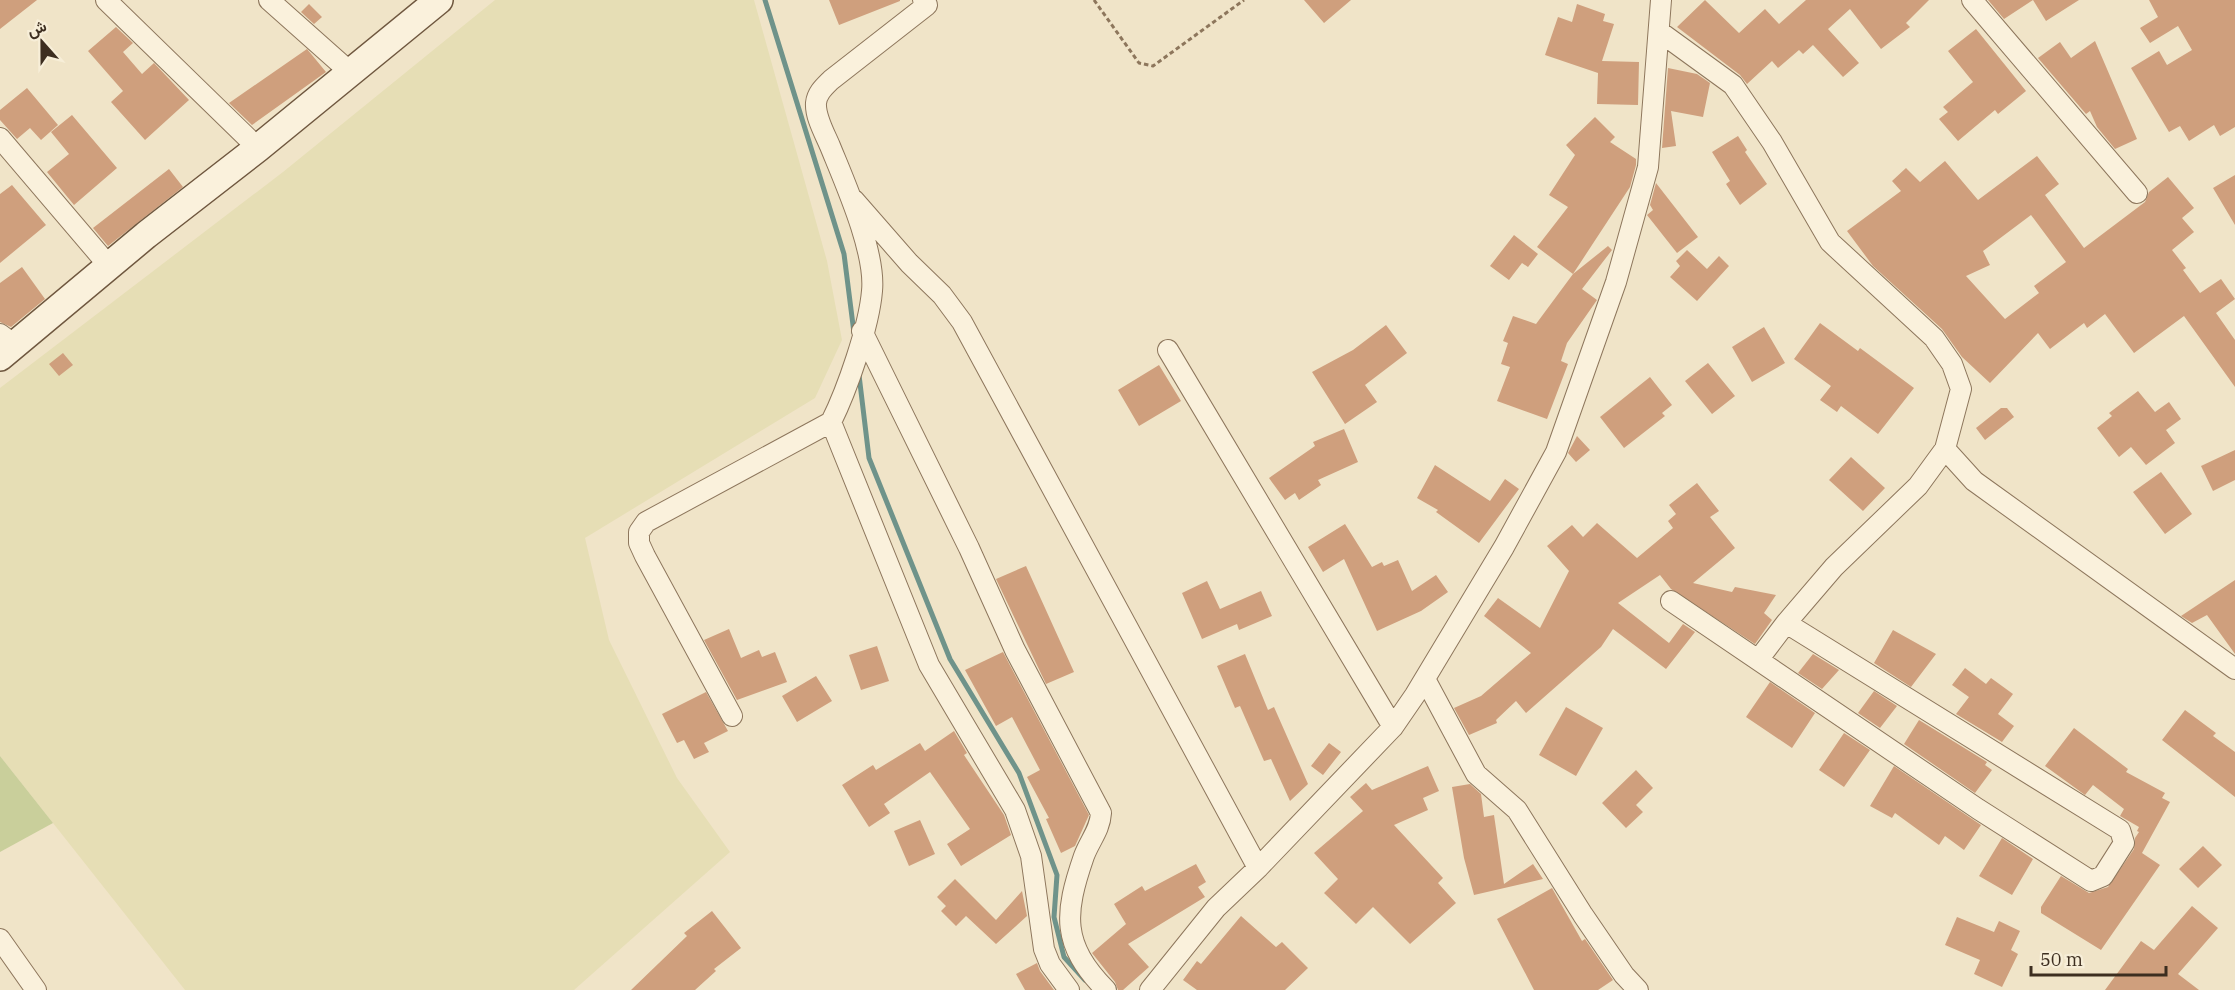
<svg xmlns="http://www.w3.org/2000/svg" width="2235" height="990" font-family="'IBM Plex Serif',Vazirmatn,serif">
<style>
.farmland{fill:#e6deb5}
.green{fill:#c9cf9b}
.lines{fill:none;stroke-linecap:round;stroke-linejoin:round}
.stream{stroke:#6f938a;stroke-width:5}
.building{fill:#cf9f7d;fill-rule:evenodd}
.street-casing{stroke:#8d765c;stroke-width:22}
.secondary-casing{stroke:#6f573f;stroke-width:30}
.path{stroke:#8d765c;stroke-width:3;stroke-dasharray:4.5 3;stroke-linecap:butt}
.street{stroke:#faf1dc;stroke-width:20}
.secondary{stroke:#faf1dc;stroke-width:27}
</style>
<rect width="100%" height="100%" fill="#f0e4c8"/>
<!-- farmland -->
<path class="farmland" d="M495,0H754L827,261L842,340L815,398L585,538L609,640L677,778L730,852L574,990H185L0,756V388L283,172Z"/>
<!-- green -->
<path class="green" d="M0,756L53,823L0,852Z"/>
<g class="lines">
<!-- stream -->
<path class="stream" d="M765,0L844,254L854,333
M859,375L869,458L950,659L1019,773L1057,875L1054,917L1064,957L1085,980"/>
</g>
<!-- building -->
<path class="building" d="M0,0H37L0,29Z
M829,0H900V1L839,25Z
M1304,0H1351L1324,23Z
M1705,0L1739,33L1765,9L1779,24L1806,0H1929L1906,23L1910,27L1881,49L1850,9L1828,29L1859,63L1843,77L1813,45L1803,54L1799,50L1778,68L1772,61L1747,84L1740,75L1677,27Z
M1988,0H2079L2046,21L2033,0L2004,19Z
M2149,0H2235V127L2220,136L2214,125L2189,141L2180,126L2169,132L2131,68L2159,51L2167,65L2192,50L2178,26L2150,43L2140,28L2158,17Z
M309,4L322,17L314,24L301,12Z
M1577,4L1605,14L1603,21L1614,24L1602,61L1639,62L1638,105L1597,104L1598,73L1545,55L1558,17L1572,22Z
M116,27L133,43L123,52L142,74L154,63L189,100L145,140L111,102L123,91L88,51Z
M1976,29L2026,91L1998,114L1995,110L1958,141L1939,119L1948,112L1943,107L1973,82L1948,51Z
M2095,41L2137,139L2115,149L2097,127L2090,111L2086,114L2038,58L2060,42L2071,58Z
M307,49L326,72L252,125L229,103Z
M1668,68L1697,74L1710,83L1703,117L1671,111L1676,146L1662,148Z
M27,88L58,125L41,140L30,128L17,139L0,120V110Z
M72,115L117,168L74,205L47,172L69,154L51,132Z
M1595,117L1615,137L1610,142L1636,159V165L1630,187L1573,274L1608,246L1612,250L1582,289L1597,300L1567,343L1561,361L1568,364L1547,419L1497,401L1510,367L1501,364L1508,343L1503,341L1513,316L1536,324L1573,274L1537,247L1568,207L1549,195L1575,155L1566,145Z
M1738,136L1747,150L1745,152L1767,184L1740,205L1726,184L1730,181L1712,152Z
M2037,156L2059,184L2045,195L2084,248L2145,202L2149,192L2168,177L2194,208L2182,218L2194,232L2172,250L2186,268L2183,270L2200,293L2221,279L2235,299L2216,313L2235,340V387L2184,316L2134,353L2105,314L2087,328L2084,323L2050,349L2038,333L1990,383L1962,357L1942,329L1873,266L1847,231L1901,191L1892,181L1906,168L1920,182L1945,161L1978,200ZM2031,215L2066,262L2034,286L2039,293L2005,319L1966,276L1990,265L1983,251Z
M169,169L183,187L108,246L93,228Z
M2235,175V225L2213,188Z
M1656,183L1698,237L1677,253L1647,215L1653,210L1650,205Z
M12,185L46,225L0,263V194Z
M1514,235L1538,254L1528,267L1522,263L1509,280L1490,266Z
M1687,250L1707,269L1719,256L1729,266L1697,301L1670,277L1680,266L1676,261Z
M22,267L45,299L11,327L0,322V283Z
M1820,323L1858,351L1860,348L1914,388L1878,434L1841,406L1837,412L1820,400L1831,386L1794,359Z
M1386,325L1407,353L1365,385L1377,402L1345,424L1312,372L1353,350Z
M1764,327L1785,363L1752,382L1732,347Z
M63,353L73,365L59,376L49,364Z
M1708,363L1735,396L1712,414L1685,381Z
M1159,365L1181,401L1139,426L1118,390Z
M1650,377L1672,405L1662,413L1665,416L1624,448L1600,417Z
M2138,391L2155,412L2169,402L2181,419L2166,430L2175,443L2146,465L2131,447L2119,457L2097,428L2112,416L2109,413Z
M2001,408H2007L2014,417L1985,440L1976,428Z
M1344,429L1358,462L1318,480L1321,485L1299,500L1295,493L1285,500L1269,478L1315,446L1313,442Z
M1577,436L1590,450L1576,462L1568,453Z
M2235,450V480L2213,491L2201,466Z
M1851,457L1885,488L1863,511L1829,480Z
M1435,465L1490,501L1505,479L1519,489L1479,543L1436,512L1438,510L1417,498Z
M2161,472L2192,514L2165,534L2133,492Z
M1697,483L1719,511L1710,517L1735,548L1693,583L1732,592L1735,587L1776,595L1764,613L1772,620L1755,644L1671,589L1660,575L1618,603L1669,643L1683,624L1695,632L1666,669L1613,629L1601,647L1526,713L1516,701L1496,720L1497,723L1469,735L1454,708L1481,696L1531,653L1484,616L1498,598L1540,628L1569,571L1547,546L1572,525L1583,537L1597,523L1637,558L1673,528L1668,521L1676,514L1669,505Z
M1345,524L1372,567L1382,562L1384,566L1398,560L1412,591L1436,575L1448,592L1421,611L1377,631L1344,559L1323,572L1308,547Z
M1026,566L1074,672L1046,684L996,579Z
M2235,580V654L2207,615L2192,623L2181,616Z
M1207,581L1220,609L1261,591L1272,616L1239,630L1237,624L1202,639L1182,593Z
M729,629L741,658L759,650L762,657L775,652L787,682L737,700L704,640Z
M1893,630L1936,654L1911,687L1874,663Z
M877,646L889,681L861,690L849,655Z
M1003,652L1089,815L1075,846L1061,853L1046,819L1049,818L1027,777L1040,770L1012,717L996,726L965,670Z
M1245,654L1268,710L1274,707L1308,784L1290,801L1271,759L1264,761L1240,706L1235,708L1217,666Z
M1813,654L1839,670L1822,689L1798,673Z
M1965,668L1986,684L1991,678L2013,694L1998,714L2014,726L2002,742L1956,714L1969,697L1952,685Z
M816,676L832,701L797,722L782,696Z
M1770,682L1815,713L1792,748L1746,717Z
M1874,691L1897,706L1880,728L1858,713Z
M706,692L728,731L704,743L709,752L694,759L684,740L677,743L662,714Z
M1566,707L1603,728L1576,776L1539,755Z
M2185,710L2216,733L2213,736L2235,752V797L2162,740Z
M1919,720L1987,762L1985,765L1992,770L1975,793L1904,744Z
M2074,728L2128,769L2126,772L2165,793L2162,798L2170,802L2142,853L2160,865L2101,950L2041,913V907L2061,876L2089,893L2108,887L2134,849L2135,838L2139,832L2137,831L2139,827L2120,816L2124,809L2093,785L2085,795L2045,766Z
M954,731L967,753L964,755L1004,815L1011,835L961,866L947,844L970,829L930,772L884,804L890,813L869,827L842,785L873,765L876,770L920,743L925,751Z
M1844,733L1870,750L1844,787L1819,770Z
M1329,743L1341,752L1323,775L1311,766Z
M1428,766L1439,791L1423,798L1428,810L1394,825L1443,878L1438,883L1456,903L1410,944L1373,907L1356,924L1324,893L1338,879L1314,853L1363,811L1350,797L1366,783L1372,790Z
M1894,766L1981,825L1964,850L1945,836L1939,845L1895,813L1892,818L1870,806Z
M1636,770L1653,788L1636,805L1643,812L1626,828L1602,803Z
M1470,784L1481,794L1484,817L1494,815L1504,884L1533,864L1543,879L1474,895L1464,858L1452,787Z
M920,820L935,854L909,866L894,831Z
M2002,838L2033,859L2012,895L1979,876Z
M2203,846L2222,865L2198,888L2179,869Z
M1196,864L1206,882L1198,887L1205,897L1128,944L1149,967L1123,990H1118L1115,982L1092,953L1126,924L1114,904L1142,886L1145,891Z
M955,879L996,920L1022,891L1027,916L996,944L966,916L956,926L941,911L946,906L937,897Z
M1552,888L1582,941L1585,939L1613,980L1598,990H1534L1497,919Z
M2192,906L2218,928L2178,974L2199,990H2105L2141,941L2154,950Z
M712,911L741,948L714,969L716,971L695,990H631L687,936L684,933Z
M1241,916L1276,947L1282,942L1308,968L1285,990H1197L1183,980L1197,961L1201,964Z
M1957,917L1994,932L1999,921L2020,931L2011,950L2018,954L2002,987L1974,974L1980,960L1945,945Z
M1037,963L1040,971L1054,990H1025L1016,974Z"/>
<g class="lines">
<defs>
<path id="street" d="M106,0L258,148
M269,0L350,72
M923,0L927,5L831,80C824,87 817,93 816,103C815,117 825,134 830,146C845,183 876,252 872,291C869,327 847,390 831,422L929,665L1015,810L1031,856L1044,949L1050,964L1069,990
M1972,0L2137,193
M1660,32L1733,85L1772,142L1830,242L1934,338L1952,364L1961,389L1945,449L1974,481L2235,669
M0,138L109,266
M854,200L909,263L942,295L962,322L1258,868
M862,331L969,548L1015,650L1101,813C1100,830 1090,840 1084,856C1064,914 1061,944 1106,990
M0,334L15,345
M1168,350L1393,727
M1671,601L1978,809L2091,881L2103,876L2124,843L2120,830L1786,623
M1758,660L1786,623L1834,567L1918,486L1945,449
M1425,679L1476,774L1517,810L1583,915L1624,975L1638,990
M732,716L645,556L639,543V532L646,522L831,422
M0,939L36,990
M1150,990L1216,908L1258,868L1393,727L1415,695L1504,547L1556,452L1616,282L1648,167L1661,0"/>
<path id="secondary" d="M0,357L146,235L258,148L439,0"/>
</defs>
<!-- street casing -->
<use href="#street" class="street-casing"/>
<!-- secondary casing -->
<use href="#secondary" class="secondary-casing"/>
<!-- path -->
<path class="path" d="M1094,0L1139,63L1153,66L1244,0"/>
<!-- street -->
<use href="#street" class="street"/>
<!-- secondary -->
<use href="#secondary" class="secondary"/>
</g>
<!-- north arrow -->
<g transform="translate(42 42) rotate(339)" stroke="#f7eed8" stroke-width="4.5" paint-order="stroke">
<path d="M0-4.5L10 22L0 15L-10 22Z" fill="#3d2e20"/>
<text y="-9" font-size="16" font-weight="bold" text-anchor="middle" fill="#3d2e20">ش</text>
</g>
<!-- scale -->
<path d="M2031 966v9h135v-9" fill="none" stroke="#3d2e20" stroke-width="3"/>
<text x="2040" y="966" font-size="18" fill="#3d2e20" stroke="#f7eed8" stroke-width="4.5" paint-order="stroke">50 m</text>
</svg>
